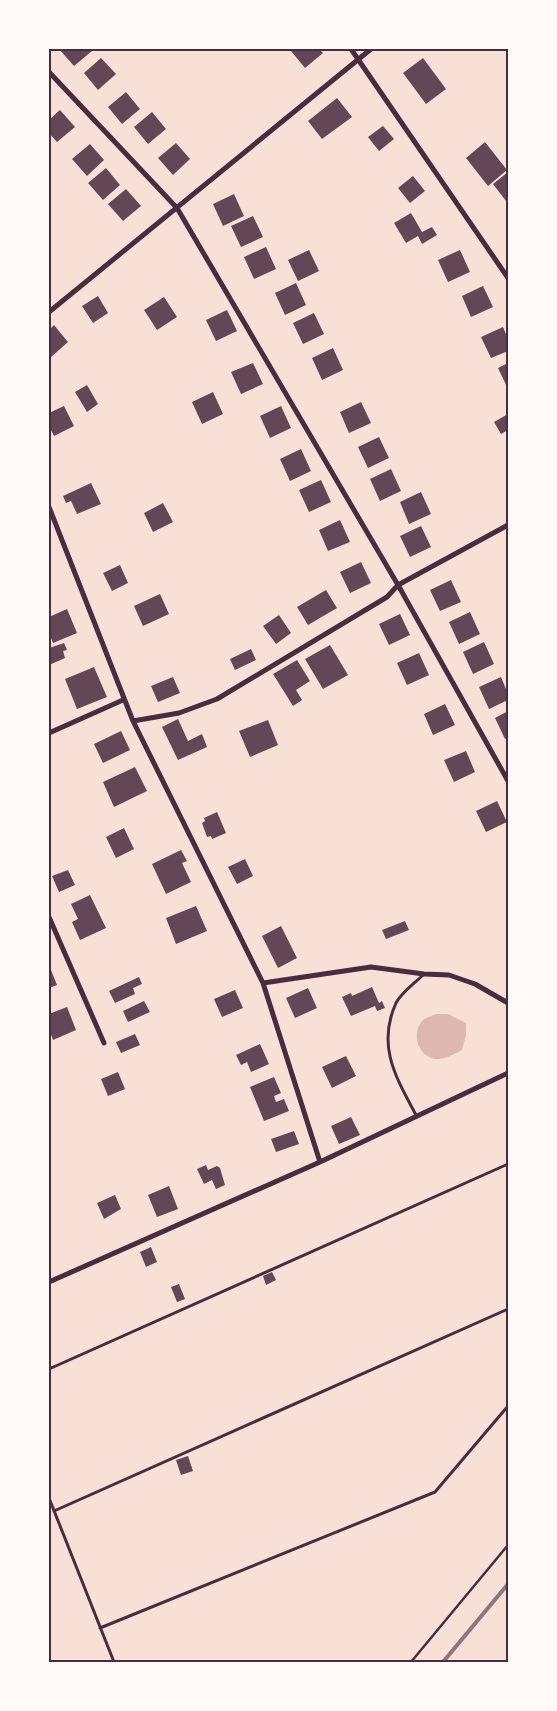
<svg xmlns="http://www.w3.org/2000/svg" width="557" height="1711" font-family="'Fira Sans Condensed',sans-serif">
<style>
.water{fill:#dcb8b0}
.building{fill:#644757}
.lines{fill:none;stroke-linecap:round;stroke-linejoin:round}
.path{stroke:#4a2c40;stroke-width:2.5}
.service{stroke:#4a2c40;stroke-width:3}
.minor{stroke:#4a2c40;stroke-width:5}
.rail{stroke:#8f747c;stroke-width:4}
.neatline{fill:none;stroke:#4a2c40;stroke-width:2}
</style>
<rect width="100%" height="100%" fill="#f7e1d7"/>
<!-- water -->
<path class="water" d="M436,1014H448L466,1023V1035L462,1050C454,1054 444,1060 435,1059C418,1056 411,1035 422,1021C425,1018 431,1016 436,1014Z"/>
<!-- building -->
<path class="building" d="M59,49H90L92,51L74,66Z
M294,49H319L323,53L305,68L291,51Z
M101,58L116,74L98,90L84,73Z
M423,58L446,89L426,104L403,73Z
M126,92L140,109L122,124L108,107Z
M337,98L352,117L322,139L308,121Z
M60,110L75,127L57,142L49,133V120Z
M152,112L166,129L148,144L134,127Z
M383,126L394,139L379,151L368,137Z
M485,142L507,170L488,186L466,158Z
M176,143L190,159L173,175L158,158Z
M90,144L104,160L87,176L72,159Z
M106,168L120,185L103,200L88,183Z
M508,172V199L506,201L493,184Z
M413,176L425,191L410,203L398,188Z
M126,189L141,206L123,221L108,204Z
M234,194L244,216L223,226L213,204Z
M411,213L422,232L432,227L437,235L422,244L418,236L406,243L394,223Z
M253,216L263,237L241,247L231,226Z
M266,247L276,269L254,279L244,257Z
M309,250L319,271L298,281L288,260Z
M460,250L470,272L448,282L438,260Z
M296,283L306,305L285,315L275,293Z
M483,286L493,307L471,317L462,296Z
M98,296L108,313L93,323L82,306Z
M164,297L177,317L157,330L144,310Z
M227,310L237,331L216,341L206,320Z
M314,313L324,334L303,344L293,323Z
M54,325L68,342L51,357L49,355V330Z
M503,327L508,339V351L491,358L481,337Z
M333,348L343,370L322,380L312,358Z
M253,363L263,384L241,394L231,372Z
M508,363V389L498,368Z
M87,385L98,404L87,412L75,392Z
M213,392L223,414L202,424L192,402Z
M361,402L371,423L349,433L340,412Z
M64,406L74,426L54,436L49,426V413Z
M281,406L291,428L270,438L260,416Z
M508,414V430L501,434L494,422Z
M379,437L389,458L368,468L358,447Z
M301,449L311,471L290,481L280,459Z
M391,469L401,491L380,501L370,479Z
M321,480L331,502L309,512L299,490Z
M91,483L101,504L77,514L71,501L66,503L63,496Z
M421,492L431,514L409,524L400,502Z
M163,503L173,522L153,532L144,513Z
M340,520L350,542L328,551L319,530Z
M421,526L431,547L410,557L400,536Z
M361,562L371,583L350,593L340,572Z
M120,565L128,583L112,591L103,573Z
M451,580L461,602L440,611L430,590Z
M326,590L337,608L308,625L297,607Z
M160,594L169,614L143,626L134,606Z
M67,609L77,633L53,643L49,633V617Z
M470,612L480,634L459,644L449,622Z
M400,614L410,635L389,645L379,624Z
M279,615L291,633L276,644L263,626Z
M484,642L494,664L473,674L463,652Z
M64,643L67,650L63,651L65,658L49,665V648Z
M330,645L348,675L323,689L305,659Z
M251,649L256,660L235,670L230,659Z
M419,653L429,675L407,685L397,663Z
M297,660L310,681L296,690L302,700L293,706L273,674Z
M94,667L107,697L77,709L65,679Z
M173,677L180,693L158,702L151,686Z
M501,677L508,694V700L489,709L479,687Z
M445,704L455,725L433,735L424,714Z
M508,711V738L505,739L495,718Z
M178,719L188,741L202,734L207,747L178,760L162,727Z
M268,720L278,745L250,757L239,731Z
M121,731L130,750L103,763L94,744Z
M466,751L475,772L454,782L444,760Z
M135,767L147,791L114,807L103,782Z
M497,801L507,822L486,832L476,811Z
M217,812L226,833L212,839L211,836L207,837L202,823L205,821L204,818Z
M124,828L134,849L116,858L106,837Z
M181,850L187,861L182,863L191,882L166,894L152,864Z
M245,859L253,876L237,884L228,867Z
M68,870L75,885L59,892L52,876Z
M90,895L106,928L80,940L72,922L78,919L71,904Z
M196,906L207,931L176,944L166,918Z
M405,921L409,930L386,939L382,930Z
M281,926L297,958L278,968L262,936Z
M49,965L57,985L49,988Z
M139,977L142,984L133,988L135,994L115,1003L109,991Z
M372,987L379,1003L382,1001L385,1008L377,1011L375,1006L351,1016L342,997L351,993L352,996Z
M308,988L317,1008L295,1018L286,998Z
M235,990L243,1008L222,1017L214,999Z
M144,1001L150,1012L128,1022L123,1011Z
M67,1007L76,1030L53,1040L49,1029V1014Z
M135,1034L140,1045L121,1053L116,1042Z
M260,1044L269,1064L251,1072L247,1062L241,1065L236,1055Z
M346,1056L356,1076L332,1088L322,1067Z
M118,1072L125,1089L108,1096L101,1079Z
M274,1077L281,1093L274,1096L276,1102L284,1099L289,1111L264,1121L250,1087Z
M351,1117L360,1135L339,1144L331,1126Z
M294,1131L299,1144L276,1152L271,1139Z
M206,1165L208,1170L217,1166L220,1168L225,1185L216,1189L212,1180L204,1184L197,1169Z
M169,1186L178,1209L157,1217L148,1195Z
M115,1195L121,1209L104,1219L97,1203Z
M151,1247L157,1262L146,1267L140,1252Z
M272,1272L276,1280L266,1285L263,1276Z
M179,1284L185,1299L177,1302L171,1287Z
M188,1456L193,1471L181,1475L176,1460Z"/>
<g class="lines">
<!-- path -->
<path class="path" d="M411,1662L508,1545"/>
<!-- service -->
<path class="service" d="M417,1117C397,1079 376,1047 396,1003C401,993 415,983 423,975
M49,1369L508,1164
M49,1498L114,1662
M54,1511L508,1309
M100,1628L435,1492L508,1406"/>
<!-- minor -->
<path class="minor" d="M351,49L508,278
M49,72L177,208L398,585L508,781
M49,312L371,49
M49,507L133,721L263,983L320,1162L49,1282
M133,721L179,713L217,699L387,597L398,585L508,525
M49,733L123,700
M49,917L104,1043
M263,983L371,967L424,974L449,975L475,984L508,1003
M320,1162L508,1073"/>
<!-- rail -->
<path class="rail" d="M443,1662L508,1584"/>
</g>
<!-- border -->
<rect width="557" height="1711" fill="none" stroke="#fffaf5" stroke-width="100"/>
<rect x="50" y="50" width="457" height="1611" class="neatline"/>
</svg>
